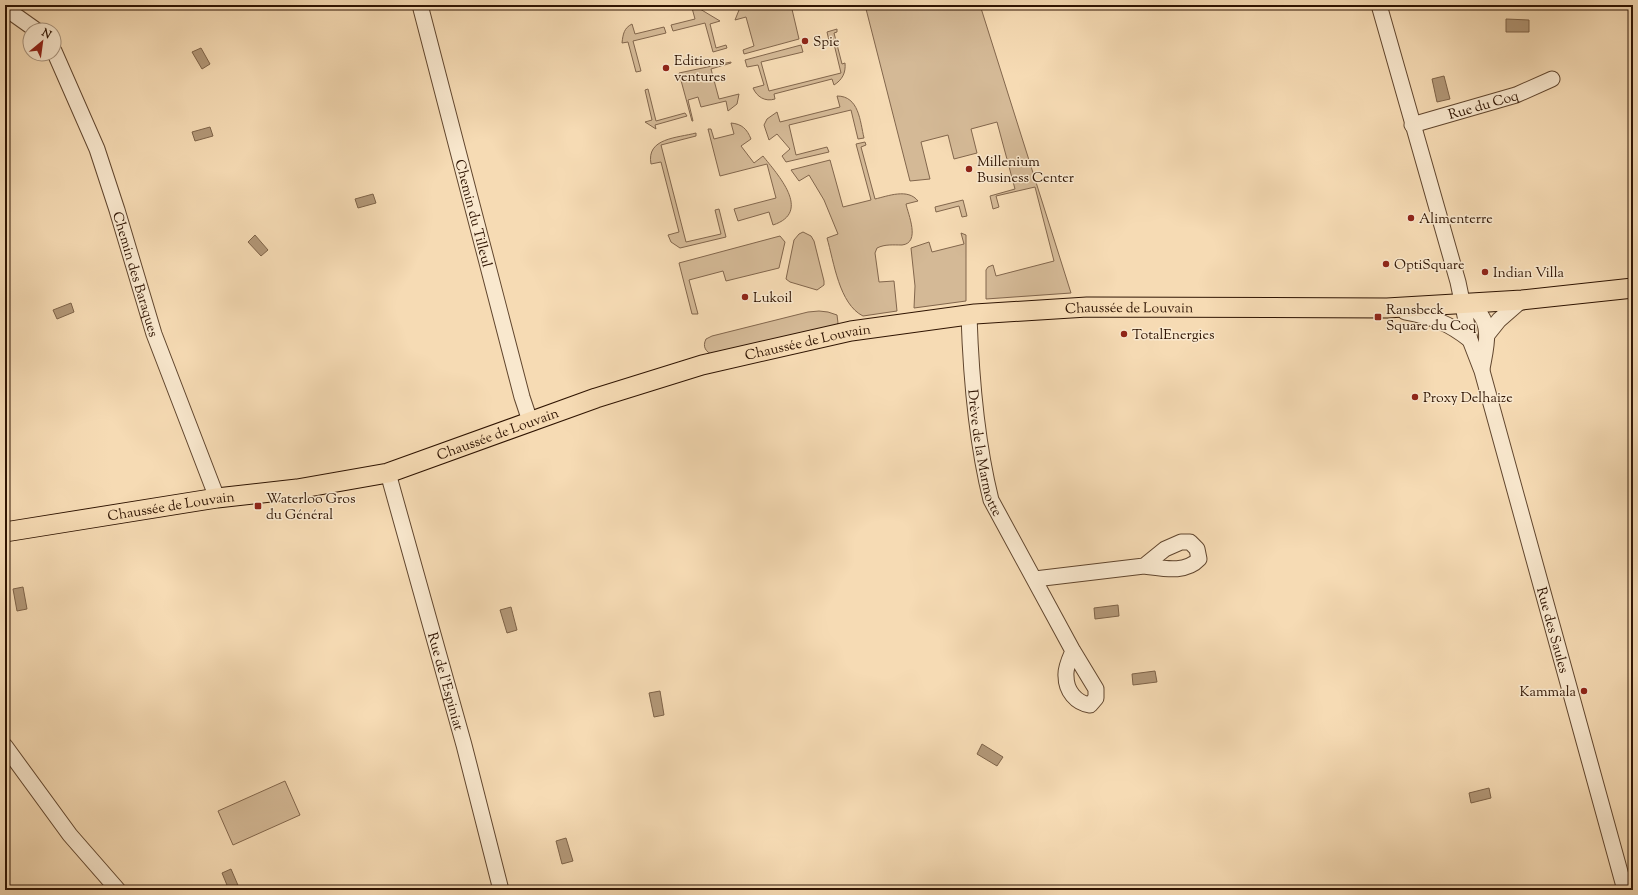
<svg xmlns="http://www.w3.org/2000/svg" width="1638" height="895" font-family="'Sorts Mill Goudy',serif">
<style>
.green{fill:#d4b996;stroke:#82664c}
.water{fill:#b29777;stroke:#7e6348}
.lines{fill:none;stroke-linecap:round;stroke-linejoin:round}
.minor-casing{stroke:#61462e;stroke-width:17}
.major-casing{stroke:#2f1402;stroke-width:21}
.minor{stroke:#f9e8ce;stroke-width:15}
.major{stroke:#f6dbb4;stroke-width:19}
.poi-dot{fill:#8f2418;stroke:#f9e8ce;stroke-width:1.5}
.labels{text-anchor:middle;stroke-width:3;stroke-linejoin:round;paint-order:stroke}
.poi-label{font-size:14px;fill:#2f1402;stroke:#f9e8ce;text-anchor:start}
.street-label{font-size:14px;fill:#2f1402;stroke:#f9e8ce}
</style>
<rect width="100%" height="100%" fill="#f6dbb4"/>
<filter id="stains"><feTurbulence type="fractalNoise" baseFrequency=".005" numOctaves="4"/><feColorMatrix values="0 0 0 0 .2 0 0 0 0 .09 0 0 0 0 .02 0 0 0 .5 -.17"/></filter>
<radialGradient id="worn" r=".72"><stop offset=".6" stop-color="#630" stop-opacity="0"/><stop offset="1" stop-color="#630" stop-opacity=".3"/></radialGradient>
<!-- green -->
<path class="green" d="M741,5H791L799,39L744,54L743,50L754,46L746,17L735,20Z
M865,5H980L1071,293L986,299V270L988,267L993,265L996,276L1054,261L1035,187L996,196L999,207L993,209L990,196L1015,189L997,122L971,129L977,153L954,159L948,135L921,142L930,179L910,181Z
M692,8L700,9L720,21L710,24L716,48L726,45L727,48L713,52L705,23L673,31L671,25L695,19Z
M632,24L635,34L664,27L666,33L633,41L641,71L636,72L628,42L622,43C623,34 624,28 632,24Z
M837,29V32L834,33L842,64L845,63C846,73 842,80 834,85L832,79L774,94L775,99C765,102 757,97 753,88L764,85L758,65L747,67L745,60L801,45L803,52L761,62L769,91L841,73L834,44L830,45L827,32Z
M731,62V63L711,69L719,99L739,94L737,104L728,111L726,101L701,107L698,97L688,100L693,121H692L679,73Z
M648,89L656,121L685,113L687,116L655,125L656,129L645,122L652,120L645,90Z
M837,96C859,96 860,121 864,138L858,139L851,110L789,125L796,155L827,147L829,152L786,162L782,156L790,149L777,134L769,140L764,125L767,119L777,112L780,122L840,107Z
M731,123C742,124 747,129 751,139L741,146L754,163L763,156C777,174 813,212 773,225L769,212L738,221L734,209L776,198L767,164L720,176L708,129H711L714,139L734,134Z
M696,133V136L661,145L686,242L721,234L715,210L719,209L726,237L680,248L671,242L668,235L679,232L661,162L651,164C646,138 677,138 696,133Z
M865,142L866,145L861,147L875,199C888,196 908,188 918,201L906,204C908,214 921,243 902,245C893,245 885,244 877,248L875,253L879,282L894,281L897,311L863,316C839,304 834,262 827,238L838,234L824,200L809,175L799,181L791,170L830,160L843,207L871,200L856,144Z
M963,200L967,216L962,217L959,206L936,212L935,207Z
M803,232L811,236L814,241L824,281V285L817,290L790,282L786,279L794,240L799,234Z
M961,233L966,235V301L914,308L915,286L911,248L929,242L932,252L964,244Z
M780,236L785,242L779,268L726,281L723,271L689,280L698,314H692L679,263Z
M819,311L828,312L837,315L838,323L835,326L713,355C706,352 702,347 706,339L712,336L808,312Z
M285,781L300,815L233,845L218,811Z"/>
<!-- water -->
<path class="water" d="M1506,19L1529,20V32H1506Z
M201,48L210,64L202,69L192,52Z
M1444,76L1450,99L1437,102L1432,79Z
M210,127L213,136L195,141L192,132Z
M373,194L376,203L358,208L355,199Z
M255,235L268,250L261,256L248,242Z
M71,303L74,312L57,319L53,310Z
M23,587L27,609L17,611L13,589Z
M1118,605L1119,616L1095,619L1094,608Z
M511,607L517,630L507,633L500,610Z
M1155,671L1157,682L1133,685L1132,674Z
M660,691L664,715L654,717L649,693Z
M982,744L1003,757L997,766L977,754Z
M1489,788L1491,798L1471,803L1469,793Z
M566,838L573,861L562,864L556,841Z
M231,869L240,890H229L222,873Z"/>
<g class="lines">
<defs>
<g id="minor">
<path id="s1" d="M420,5L522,397L530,421"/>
<path id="s2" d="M1379,5L1458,282L1470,340L1482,371L1625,890"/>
<path d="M5,8L36,30"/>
<path id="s3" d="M54,51L97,149L117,210L154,334L217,498"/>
<path id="s4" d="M1412,125L1516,95L1552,79"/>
<path d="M1463,304C1468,306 1474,307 1477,311C1493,325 1485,351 1482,369"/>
<path d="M1405,312C1432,317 1449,323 1470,340"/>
<path id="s5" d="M969,316C971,377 976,440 991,500L1073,651L1096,689V698L1090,705C1076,703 1066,691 1066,676C1065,668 1070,658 1073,651"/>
<path d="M1487,335L1499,320L1522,300"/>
<path id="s6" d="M388,473L464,745L501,890"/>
<path d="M1035,579L1144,566L1165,549L1181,542H1190L1197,549L1199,559C1185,574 1162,568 1144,566"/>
<path d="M5,746L70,835L118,890"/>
</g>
<g id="major">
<path id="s7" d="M5,532L217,498L297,489L388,473L596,398L702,365L851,331L975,314L1087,307L1387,308L1522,300L1633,288"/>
</g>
</defs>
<!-- minor casing -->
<use href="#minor" class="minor-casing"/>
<!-- major casing -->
<use href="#major" class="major-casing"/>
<!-- minor -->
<use href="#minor" class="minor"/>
<!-- major -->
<use href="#major" class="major"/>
</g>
<!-- markers -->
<g class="poi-dot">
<circle cx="805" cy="41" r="4"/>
<circle cx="666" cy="68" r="4"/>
<circle cx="969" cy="169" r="4"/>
<circle cx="1411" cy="218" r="4"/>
<circle cx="1386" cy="264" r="4"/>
<circle cx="1485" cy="272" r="4"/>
<circle cx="745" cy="297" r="4"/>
<rect x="1374" y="313" width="8" height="8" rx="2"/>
<circle cx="1124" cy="334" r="4"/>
<circle cx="1415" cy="397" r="4"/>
<rect x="254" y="502" width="8" height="8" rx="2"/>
<circle cx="1584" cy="691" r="4"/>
</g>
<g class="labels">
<!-- poi labels -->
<g class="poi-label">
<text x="813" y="46">Spie</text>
<text x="674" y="65">Editions<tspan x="674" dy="16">ventures</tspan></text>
<text x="977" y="166">Millenium<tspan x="977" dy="16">Business Center</tspan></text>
<text x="1419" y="223">Alimenterre</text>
<text x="1394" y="269">OptiSquare</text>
<text x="1493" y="277">Indian Villa</text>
<text x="753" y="302">Lukoil</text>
<text x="1386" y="314">Ransbeck<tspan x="1386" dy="16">Square du Coq</tspan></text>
<text x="1132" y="339">TotalEnergies</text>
<text x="1423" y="402">Proxy Delhaize</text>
<text x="266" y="503">Waterloo Gros<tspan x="266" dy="16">du Général</tspan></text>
<text x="1576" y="696" text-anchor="end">Kammala</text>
</g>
<!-- street labels -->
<g class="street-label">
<text dy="5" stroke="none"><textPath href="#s4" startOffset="74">Rue du Coq</textPath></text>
<text dy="5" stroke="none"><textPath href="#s1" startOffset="215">Chemin du Tilleul</textPath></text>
<text dy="5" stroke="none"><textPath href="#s3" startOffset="238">Chemin des Baraques</textPath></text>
<text dy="5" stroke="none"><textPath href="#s7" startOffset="1152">Chaussée de Louvain</textPath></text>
<text dy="5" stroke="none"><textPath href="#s7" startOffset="828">Chaussée de Louvain</textPath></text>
<text dy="5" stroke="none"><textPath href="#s7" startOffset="504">Chaussée de Louvain</textPath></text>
<text dy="5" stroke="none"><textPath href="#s5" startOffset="138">Drève de la Marmotte</textPath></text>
<text dy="5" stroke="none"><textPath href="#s7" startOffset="168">Chaussée de Louvain</textPath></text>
<text dy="5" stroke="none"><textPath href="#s2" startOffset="649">Rue des Saules</textPath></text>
<text dy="5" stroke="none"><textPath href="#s6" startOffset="216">Rue de l'Espiniat</textPath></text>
</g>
</g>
<!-- margin -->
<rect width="1638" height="895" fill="none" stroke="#f6dbb4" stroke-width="20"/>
<rect x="6" y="6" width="1626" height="883" fill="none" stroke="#2f1402" stroke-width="2"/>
<rect x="10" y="10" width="1618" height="875" fill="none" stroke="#2f1402"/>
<!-- north arrow -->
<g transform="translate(42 42) rotate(29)"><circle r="19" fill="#f9e8ce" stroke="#a8937c"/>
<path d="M0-3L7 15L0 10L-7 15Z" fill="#8f2418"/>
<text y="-6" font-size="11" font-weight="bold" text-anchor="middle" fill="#2f1402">N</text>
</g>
<rect width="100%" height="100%" filter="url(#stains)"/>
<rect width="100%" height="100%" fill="url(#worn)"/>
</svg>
